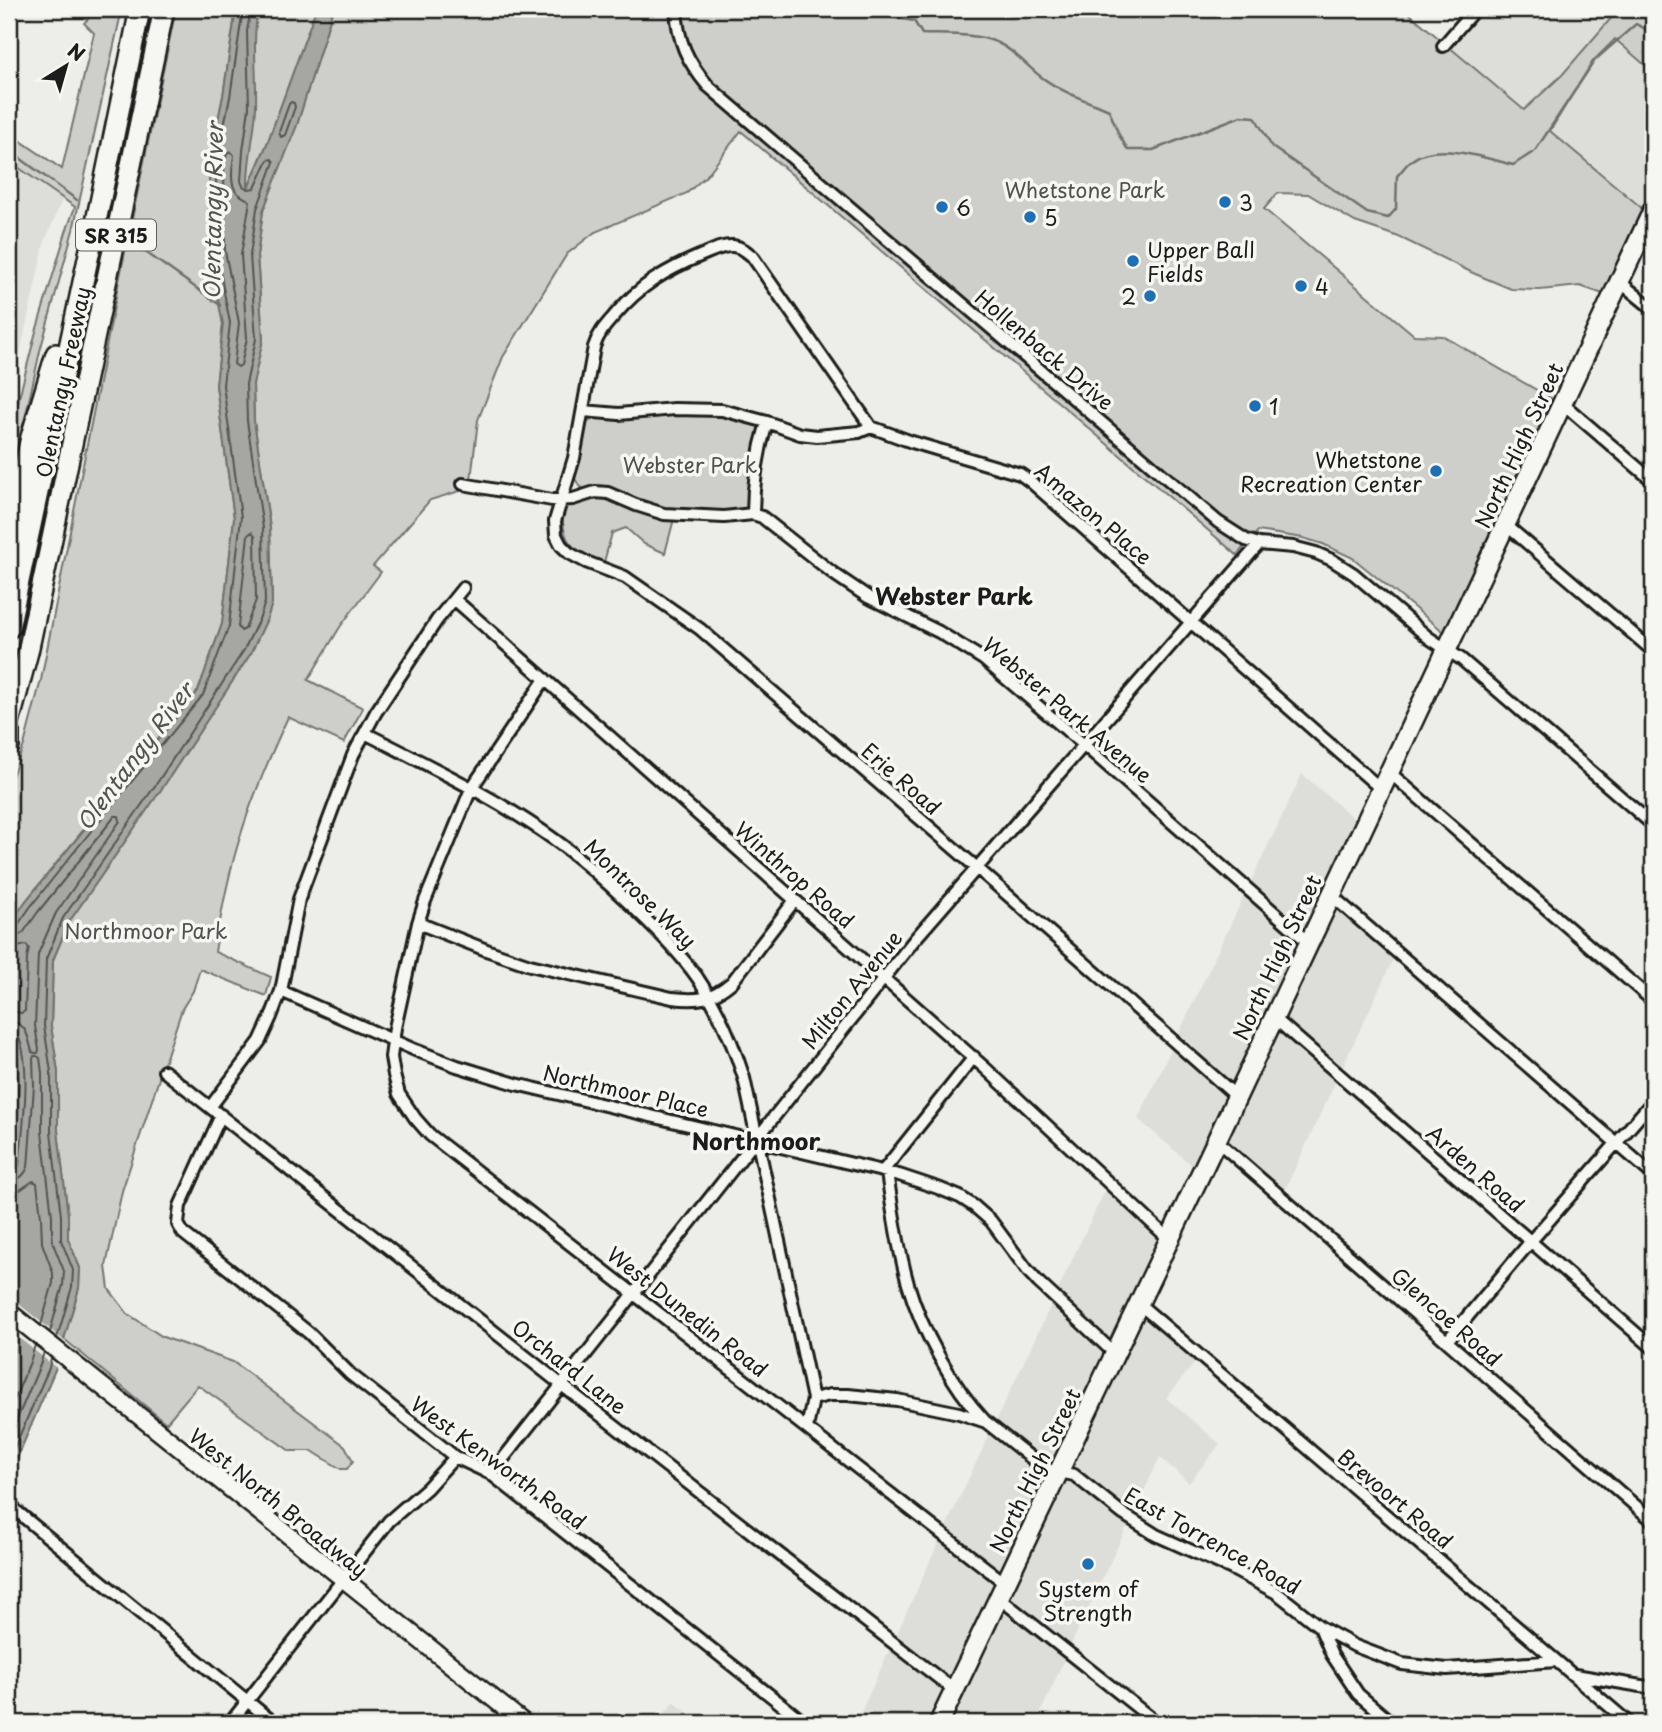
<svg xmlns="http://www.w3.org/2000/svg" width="1662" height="1732" viewBox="0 0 1662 1732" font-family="'Playpen Sans',sans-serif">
	<rect width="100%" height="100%" fill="#edede9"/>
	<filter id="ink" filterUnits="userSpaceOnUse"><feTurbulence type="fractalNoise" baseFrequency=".0143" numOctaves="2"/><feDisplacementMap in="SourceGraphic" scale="14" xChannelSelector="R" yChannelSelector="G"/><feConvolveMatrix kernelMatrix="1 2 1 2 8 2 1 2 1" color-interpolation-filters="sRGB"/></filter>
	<g filter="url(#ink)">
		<path fill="#ddddda" d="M1477 9H1619L1562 75 1524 110 1446 44Z
			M1615 39 1653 72V212L1643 209 1550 131 1593 61Z
			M9 161 63 198 45 241 9 402Z
			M1302 774 1364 827 1333 895 1397 951 1282 1196 1217 1141 1202 1174 1138 1119Z
			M1109 1182 1170 1237 1140 1303 1202 1354 1166 1398 1220 1444 1189 1483 1160 1457 1068 1651 1036 1723H856L941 1537Z
			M674 1702 701 1723H657Z"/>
		<path fill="#cececb" stroke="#757574" stroke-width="2" d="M98 9H122L73 230 40 351 9 491V437L35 335 66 232 75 207 9 161V133L62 169 94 33 84 23Z
			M176 9H236L223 96 209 164V252L223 324 216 385 234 518 222 624 198 691 73 843 25 902 9 926V784L24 745 41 680 119 281Z
			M258 9H316L267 144 247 190 254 31Z
			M333 9H1404L1524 110 1562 75 1619 9H1653V44L1652 48 1653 49V72L1615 39 1593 61 1550 131 1643 209 1603 294 1580 286 1540 290 1511 289 1473 273 1399 237 1355 222 1308 194 1278 193 1264 209 1414 335 1443 336 1552 399 1444 632 1353 558 1323 544 1303 538 1258 531 1237 555 741 131 707 175 687 193 595 232 567 254 503 357 478 420 470 488 430 500 373 566 381 572 340 627 308 680 363 708 344 743 288 717C271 754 254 792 242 831 229 871 221 912 215 952L271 977 266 996 200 969 193 991 182 1009 122 1191 106 1266 109 1289 128 1314 163 1337 233 1362 345 1446 353 1461 347 1469H341L312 1451H290L198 1385 166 1423 64 1339 79 1288 80 1268 68 1239V1216L58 1131V1072L51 1026 53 960 69 922 165 784 251 653 267 619 272 603 270 528 254 421 253 384 263 339 257 256 263 211 297 125Z
			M674 415H729L761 425 749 510 734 513 672 511 586 491 580 486 575 479 587 423 593 419H628Z
			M606 497 674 519 665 553 644 544 626 528 612 533 604 562C572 551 560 542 563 506L594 498Z
			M9 1025 17 1057 19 1085 9 1199Z"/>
		<path fill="#a6a6a3" stroke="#6f6f6d" stroke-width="2" d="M236 9H258C252 43 257 73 256 107 255 134 247 161 248 188L267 144 316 9H333L297 125 263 211 257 256 263 339 253 384 254 421 270 528 272 603 267 619 251 653 165 784 69 922 53 960 51 1026 58 1072V1131L68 1216V1239L80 1268 79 1288 55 1370 9 1477V1199L19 1084 17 1057 9 1025V926L25 902 73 843 198 691 222 624 234 518 216 385 223 324 209 252V164L223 96Z"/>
		<path fill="#edede9" d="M9 1296 67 1343 59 1370 9 1330Z"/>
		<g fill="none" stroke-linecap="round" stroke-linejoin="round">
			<path stroke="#535352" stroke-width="2" d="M291 102 294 103 295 107 285 135 281 137 279 132 289 104Z
				M230 151 234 155C233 165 229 182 236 191 239 196 246 198 250 201L241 255 247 338 241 365 238 367 234 364 239 323 225 251 224 165 227 154Z
				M252 532 255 536 256 600 245 629 241 631 238 627 248 535Z
				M9 929H13L17 926 31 906 78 847 203 695 229 626 241 517 223 385 230 323 216 251V165L230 97 243 9
				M9 938 16 937 23 933 38 912 115 816H119L120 821 56 913 38 954 35 1026 39 1050 38 1053H35L32 1052C28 1037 27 1023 9 1021
				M9 949 26 945 29 948 27 958 25 1011 22 1013 9 1011
				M9 1030 15 1031C34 1055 22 1135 19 1165L15 1171 9 1172
				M9 1181C18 1181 24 1176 28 1167L34 1086 33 1059 34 1056H37L40 1058 42 1073V1132L52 1216V1241L64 1271 63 1285 50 1332
				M9 1191 20 1190 33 1181 37 1183 41 1217 42 1243 53 1273V1283L41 1325
				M57 1338 72 1287 73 1270 61 1240V1216L51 1132V1072L44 1026 46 959 63 918 159 780 244 650 260 617 265 602 263 528 247 421 246 384 256 339 250 255 257 209 274 162 272 159 268 160 255 188 248 189 243 186 241 181 243 151 249 108 247 31 251 9
				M9 1412 30 1362 35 1345
				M9 1438 40 1365 44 1352
				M9 1460 49 1368 51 1358"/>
			<path stroke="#6f6f6d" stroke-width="2.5" d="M873 9 878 15 914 21 922 34C944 35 978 33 998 43 1015 51 1026 65 1040 76 1061 92 1085 100 1109 110L1119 135 1128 150H1153L1241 116 1255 117 1272 147 1367 213 1388 218 1396 209 1397 176C1402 171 1406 164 1412 160 1436 141 1486 158 1513 165L1535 151 1595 60 1636 24 1653 33
				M9 150 77 200
				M137 246 220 305"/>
			<defs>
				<path id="street" d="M676 9C678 42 687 61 708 86L1218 522 1246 540 1259 544 1293 547 1316 553 1332 560 1354 574 1429 638 1461 659 1653 825
					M1443 46 1475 9
					M1620 282 1653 309
					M1562 403 1653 481
					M583 411 619 414 674 409 722 410 767 422 800 434 817 436 859 432 871 427
					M463 484 552 500 573 499 595 492 608 493 636 505 664 514 724 517 753 514 762 517 834 574 868 597 939 632 983 659 1084 745 1309 943
					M753 514C753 482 758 452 767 422
					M1506 525 1653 651
					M454 599 985 1068 1169 1239
					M545 679 471 789 425 901 418 923 395 1028 391 1057 394 1075 399 1094 415 1118 430 1135 1005 1583
					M365 733C429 766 497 798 555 840 584 861 610 885 636 910 658 931 679 952 697 977 718 1008 733 1043 744 1078L813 1399 807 1428
					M1389 772 1653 1001
					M1331 895 1653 1175
					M418 923 489 951 530 965 672 998C698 1001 711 1000 732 982L795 900
					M281 991 415 1050 457 1066 516 1084 899 1175 938 1188 960 1197 974 1206 991 1221 1028 1271 1038 1282 1114 1353
					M1273 1017 1653 1348
					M164 1071 572 1393 954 1690
					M1236 1096 977 868 700 629 625 577 586 562 569 553 561 545 556 535 555 521 574 458 594 347C598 334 605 326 614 316 640 285 666 270 702 255 712 251 723 245 733 246 741 247 746 251 752 256L871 427 912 442 1020 474 1031 482 1381 789
					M211 1106 260 1041 271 1017 281 991 299 899 353 755 376 712 437 620 463 588
					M221 1115 180 1206 178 1224 183 1233 288 1316 309 1333 350 1374 440 1445 455 1457 491 1474 805 1723
					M1216 1140 1653 1521
					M883 1171 974 1057
					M887 1172C892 1209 898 1248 908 1284 921 1329 952 1386 984 1420
					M1138 1303 1629 1723
					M1447 1341 1531 1241 1653 1101
					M813 1399 830 1395H848L897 1400 959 1413 986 1422 1045 1469 1074 1475 1123 1514 1156 1535 1232 1569 1277 1593 1320 1627 1355 1646 1402 1664 1447 1669 1556 1661
					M491 1474 915 939 1259 544
					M9 1505 274 1723
					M998 1597 1157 1723
					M1320 1627 1332 1655 1358 1694 1392 1723
					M1575 1675 1653 1688
					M230 1723 389 1521 427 1488 455 1457"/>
				<path id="secondary" d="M9 1312 524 1723"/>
				<path id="primary" d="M939 1723 1211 1152 1653 210"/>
				<path id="highway" d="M9 537 31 437 56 354
					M9 628 101 198 140 9
					M9 723 28 652 164 9
					M9 746V722"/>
			</defs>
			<use href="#street" stroke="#1c1c1c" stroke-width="16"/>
			<use href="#secondary" stroke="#1c1c1c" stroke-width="21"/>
			<use href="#primary" stroke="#1c1c1c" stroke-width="23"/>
			<use href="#highway" stroke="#1c1c1c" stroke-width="24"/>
			<use href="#street" stroke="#f6f6f2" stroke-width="10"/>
			<use href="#secondary" stroke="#f6f6f2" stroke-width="16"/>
			<use href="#primary" stroke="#f6f6f2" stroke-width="18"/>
			<use href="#highway" stroke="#f6f6f2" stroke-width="19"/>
		</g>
	</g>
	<g fill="#1f6fb2" stroke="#f6f6f2" stroke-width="2.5">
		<circle cx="1225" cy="202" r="7"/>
		<circle cx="942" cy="207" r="7"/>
		<circle cx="1030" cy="217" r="7"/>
		<circle cx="1133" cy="261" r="7"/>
		<circle cx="1301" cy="286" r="7"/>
		<circle cx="1150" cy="296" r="7"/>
		<circle cx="1255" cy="406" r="7"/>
		<circle cx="1436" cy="471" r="7"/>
		<circle cx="1088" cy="1564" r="7"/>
	</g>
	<g text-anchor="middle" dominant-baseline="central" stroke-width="7" stroke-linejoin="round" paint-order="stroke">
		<rect fill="#f6f6f2" stroke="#5d5d5c" stroke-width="2" x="76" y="219.5" width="80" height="31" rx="5"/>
		<g font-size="19" font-weight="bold" fill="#1c1c1c">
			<text x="116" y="235">SR 315</text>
		</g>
		<g font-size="21" fill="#515151" stroke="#f6f6f2">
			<text x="1085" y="189">Whetstone Park</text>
			<text x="690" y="464">Webster Park</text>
			<text x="146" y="930">Northmoor Park</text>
		</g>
		<g font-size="21" fill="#1c1c1c" stroke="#f6f6f2" text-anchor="start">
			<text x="1239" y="202">3</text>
			<text x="956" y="207">6</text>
			<text x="1044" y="217">5</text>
			<text x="1147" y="249">Upper Ball<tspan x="1147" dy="24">Fields</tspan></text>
			<text x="1315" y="286">4</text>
			<text x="1136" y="296" text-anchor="end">2</text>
			<text x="1269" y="406">1</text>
			<text x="1422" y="459" text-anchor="end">Whetstone<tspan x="1422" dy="24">Recreation Center</tspan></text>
			<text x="1088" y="1588" text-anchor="middle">System of<tspan x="1088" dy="24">Strength</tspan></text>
		</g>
		<g font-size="21" fill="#1c1c1c" stroke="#f6f6f2">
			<text transform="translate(1045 349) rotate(40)">Hollenback Drive</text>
			<text transform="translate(62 382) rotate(-78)">Olentangy Freeway</text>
			<text transform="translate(1518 445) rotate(-65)">North High Street</text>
			<text transform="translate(1094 513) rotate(40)">Amazon Place</text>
			<text transform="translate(1068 709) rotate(40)">Webster Park Avenue</text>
			<text transform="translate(902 778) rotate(41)">Erie Road</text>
			<text transform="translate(795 874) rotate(41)">Winthrop Road</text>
			<text transform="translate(641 893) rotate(44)">Montrose Way</text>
			<text transform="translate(1276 957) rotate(-65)">North High Street</text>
			<text transform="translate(851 989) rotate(-51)">Milton Avenue</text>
			<text transform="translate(626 1090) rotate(13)">Northmoor Place</text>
			<text transform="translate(1476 1168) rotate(41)">Arden Road</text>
			<text transform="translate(688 1311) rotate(38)">West Dunedin Road</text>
			<text transform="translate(1447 1316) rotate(41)">Glencoe Road</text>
			<text transform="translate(570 1366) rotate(38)">Orchard Lane</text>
			<text transform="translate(499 1462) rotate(36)">West Kenworth Road</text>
			<text transform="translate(1034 1470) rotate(-64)">North High Street</text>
			<text transform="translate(1396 1498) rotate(40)">Brevoort Road</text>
			<text transform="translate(279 1502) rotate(39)">West North Broadway</text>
			<text transform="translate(1213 1540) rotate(29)">East Torrence Road</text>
		</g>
		<g font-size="23" font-style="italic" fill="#535352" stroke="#f6f6f2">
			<text transform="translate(212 211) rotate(-89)">Olentangy River</text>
			<text transform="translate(134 756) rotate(-53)">Olentangy River</text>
		</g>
		<g font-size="23" font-weight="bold" fill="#1c1c1c" stroke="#f6f6f2">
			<text x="954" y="595">Webster Park</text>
			<text x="756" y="1140">Northmoor</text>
		</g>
	</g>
	<rect width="1662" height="1732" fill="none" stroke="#f6f6f2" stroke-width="35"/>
	<rect x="18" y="18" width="1627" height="1697" fill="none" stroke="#1c1c1c" stroke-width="2.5" filter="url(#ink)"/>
	<g transform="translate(66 66) rotate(37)" stroke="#f6f6f2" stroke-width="5" paint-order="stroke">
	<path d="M0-5L12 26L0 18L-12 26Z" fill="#1c1c1c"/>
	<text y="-10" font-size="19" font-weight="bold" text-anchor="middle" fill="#1c1c1c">N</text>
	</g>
</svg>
